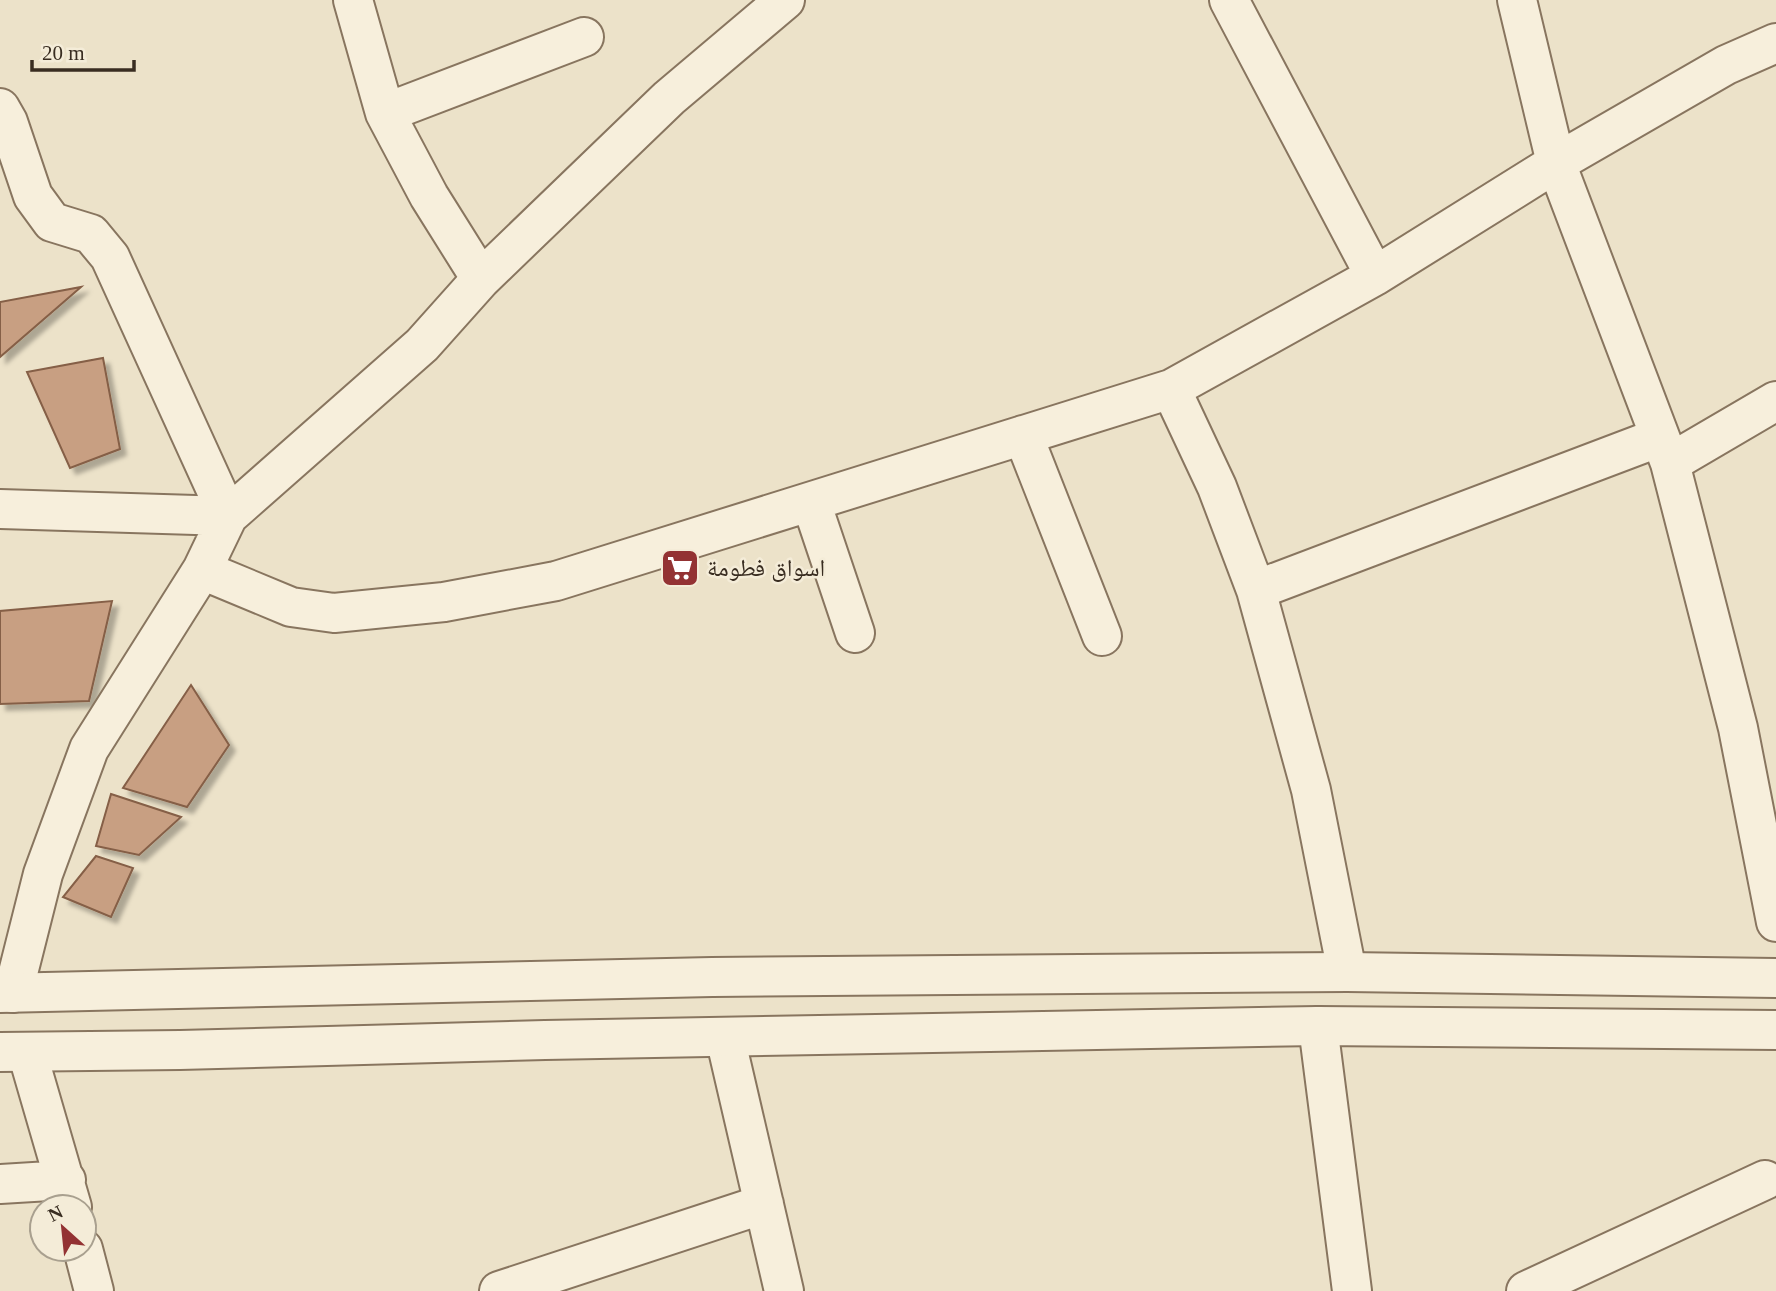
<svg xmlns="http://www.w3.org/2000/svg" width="1776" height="1291" viewBox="0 0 1776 1291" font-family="'Times New Roman','Noto Naskh Arabic',serif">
	<defs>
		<filter id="shadow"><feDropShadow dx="6" dy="6" stdDeviation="2" flood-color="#0004"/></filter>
	</defs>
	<rect width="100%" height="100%" fill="#ece2c9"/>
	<path fill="#c89f82" stroke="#855f46" stroke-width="2" filter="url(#shadow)" d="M81 287 0 357V302Z
		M103 358 120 449 70 468 27 372Z
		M112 601 89 701 0 704V611Z
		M191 685 229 745 187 807 123 788Z
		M111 794 181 817 139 855 96 846Z
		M96 856 133 868 111 917 63 897Z"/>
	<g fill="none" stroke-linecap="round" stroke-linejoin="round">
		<defs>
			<path id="minor" d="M353 0 385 113 429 196 481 279
				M1229 0 1375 276
				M1517 0 1556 163 1670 463 1738 728 1776 922
				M0 108 8 122 33 196 52 222 91 234 110 257 228 516 0 509
				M385 113 584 37
				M1171 389 1217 487 1256 590 1311 790 1347 972
				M1023 435 1102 636
				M1670 463 1776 401
				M811 502 855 633
				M202 570 291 607 334 613 444 602 556 581 1171 389 1375 276 1556 163 1726 65 1776 43
				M1256 590 1660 437
				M13 993 43 874 89 749 202 570 228 516 422 345 481 279 669 98 785 0
				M1318 1026 1352 1291
				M725 1037 784 1291
				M27 1052 72 1207
				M0 1184 66 1180
				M83 1249 94 1291
				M499 1291 764 1204
				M1526 1291 1765 1180"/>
			<path id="tertiary" d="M0 993 712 977 1347 972 1776 978
				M0 1052 180 1050 545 1040 1318 1026 1776 1030"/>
		</defs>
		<use href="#minor" stroke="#88755f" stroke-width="42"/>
		<use href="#tertiary" stroke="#88755f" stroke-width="42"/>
		<use href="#minor" stroke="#f7efdc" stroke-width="38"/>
		<use href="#tertiary" stroke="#f7efdc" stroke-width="38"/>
	</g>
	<defs>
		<symbol id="supermarket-square" viewBox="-11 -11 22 22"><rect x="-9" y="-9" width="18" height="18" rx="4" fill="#933233" stroke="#f4ecd8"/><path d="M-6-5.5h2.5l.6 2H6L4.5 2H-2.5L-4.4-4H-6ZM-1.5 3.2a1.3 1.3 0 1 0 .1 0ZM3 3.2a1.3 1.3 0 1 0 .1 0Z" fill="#fff"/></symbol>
	</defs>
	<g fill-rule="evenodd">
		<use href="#supermarket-square" x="658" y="546" width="44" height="44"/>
	</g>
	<g text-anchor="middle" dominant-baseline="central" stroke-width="5" stroke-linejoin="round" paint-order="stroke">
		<g font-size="24" fill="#392d21" stroke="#f4ecd8" text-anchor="start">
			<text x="707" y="568">اسواق فطومة</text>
		</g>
	</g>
	<g transform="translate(63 1228) rotate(333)"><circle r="33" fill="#f4ecd8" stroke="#a9a08f" stroke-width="2"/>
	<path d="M0-5L12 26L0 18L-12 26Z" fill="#933233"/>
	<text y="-10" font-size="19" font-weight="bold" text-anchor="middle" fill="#392d21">N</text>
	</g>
	<path d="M32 60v10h102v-10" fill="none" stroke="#392d21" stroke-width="3.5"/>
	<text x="42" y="60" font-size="21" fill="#392d21" stroke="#f4ecd8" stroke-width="5" paint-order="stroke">20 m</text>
</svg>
